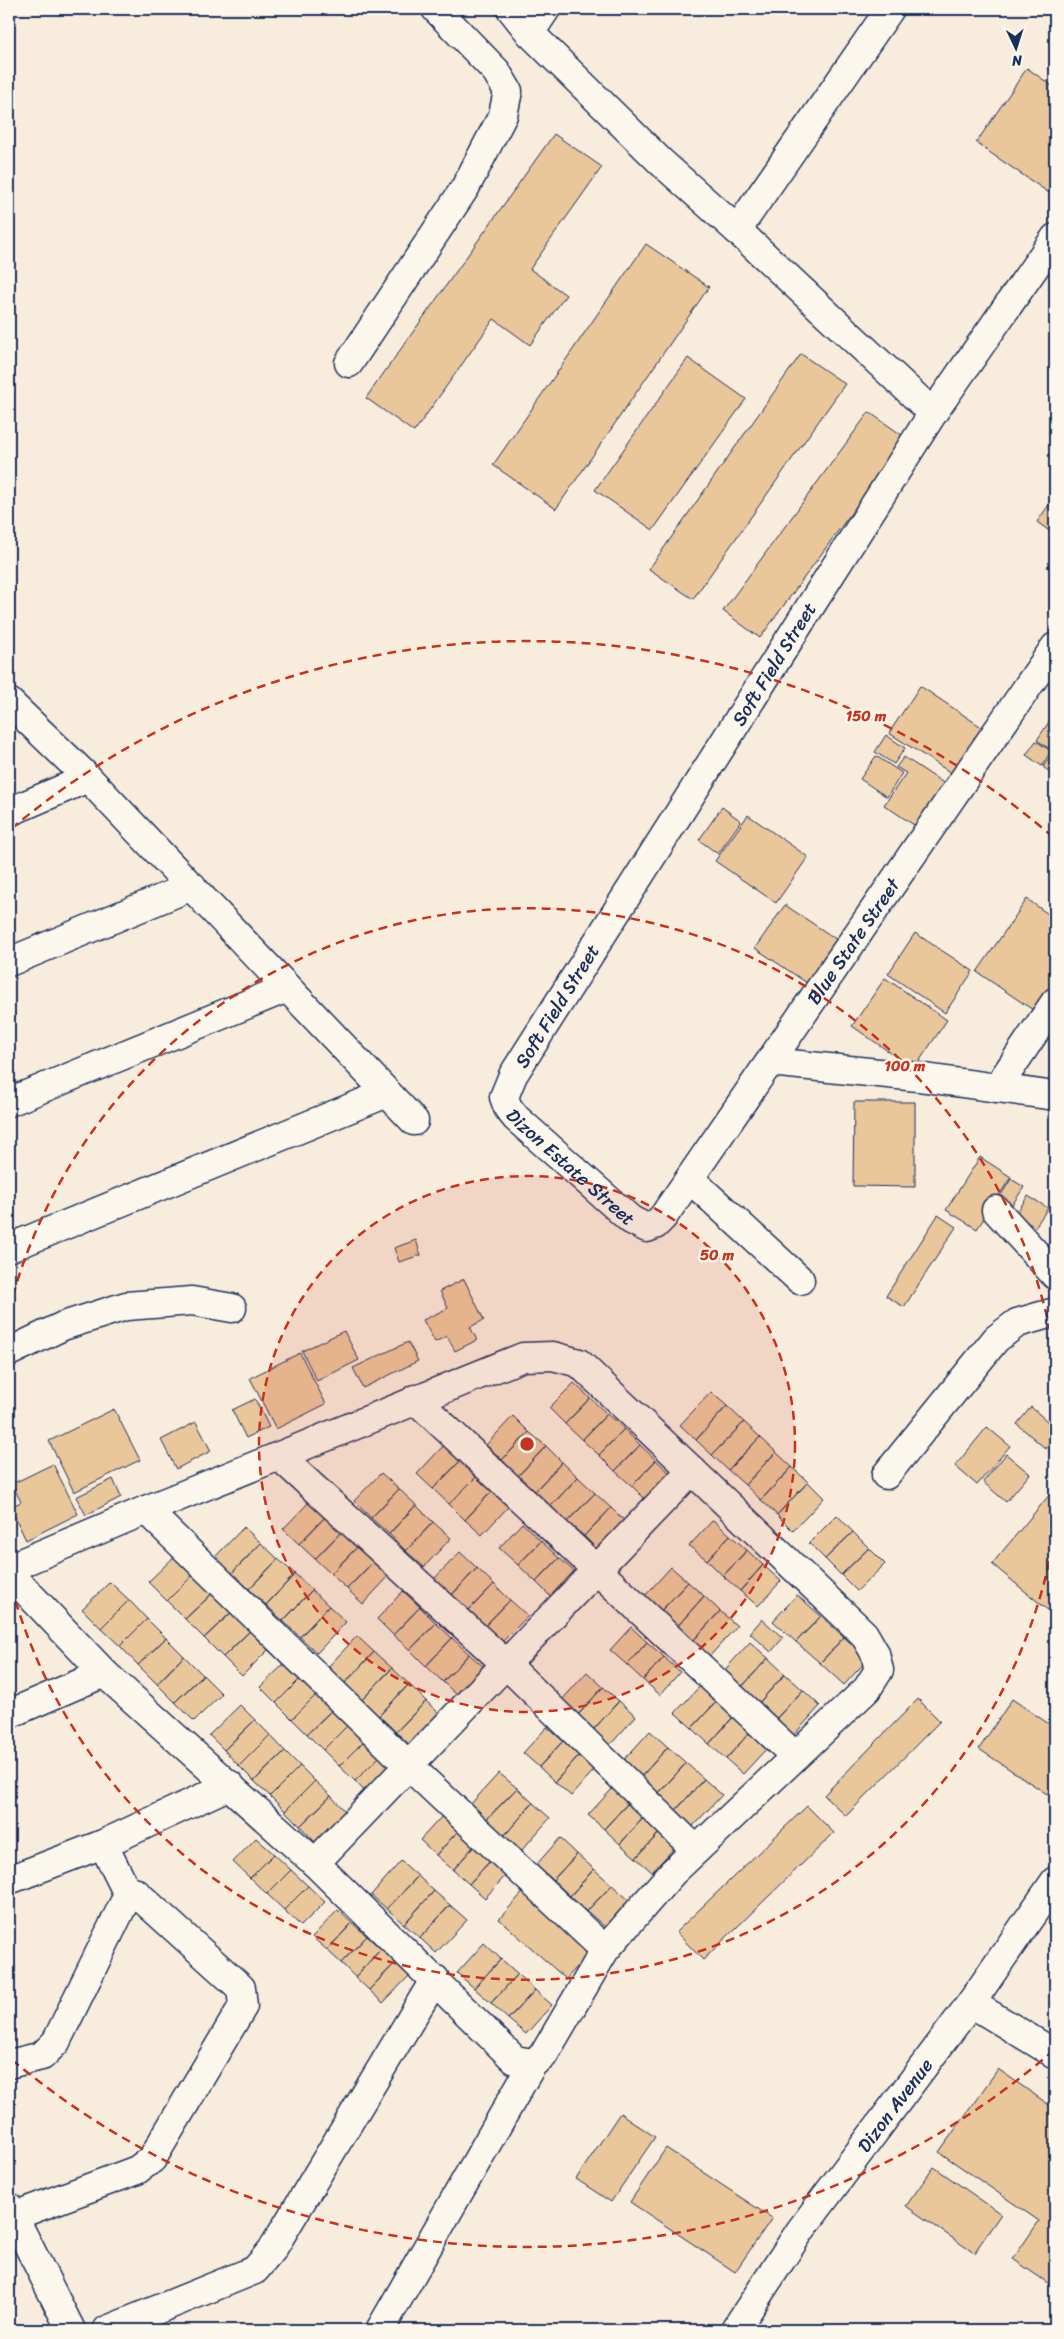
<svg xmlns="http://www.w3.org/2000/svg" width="1064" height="2339" viewBox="0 0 1064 2339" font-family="Sriracha,sans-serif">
	<rect width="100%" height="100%" fill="#f8eddc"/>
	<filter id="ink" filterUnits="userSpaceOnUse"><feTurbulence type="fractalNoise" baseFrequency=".02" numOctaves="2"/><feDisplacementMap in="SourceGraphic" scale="10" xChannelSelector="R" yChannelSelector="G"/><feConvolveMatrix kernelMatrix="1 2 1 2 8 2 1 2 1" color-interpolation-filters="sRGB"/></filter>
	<g filter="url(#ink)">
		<path fill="#eac69b" stroke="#1b2f5e" d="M1027 68 1055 88V197L976 143Z
			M554 134 602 167 530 269 566 295 530 345 494 319 414 432 366 398Z
			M646 244 709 287 556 509 493 465Z
			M801 354 845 384 693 599 649 569Z
			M688 358 746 399 653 530 595 490Z
			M869 412 906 438 760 638 723 611Z
			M1055 496V535L1037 522Z
			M1055 556V573L1047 567Z
			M920 686 989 732 959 778 889 733Z
			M1055 713V753L1037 740Z
			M886 735 905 748 894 764 875 752Z
			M1036 741 1051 751 1042 766 1026 755Z
			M1053 752 1055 754V776L1043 767Z
			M876 756 902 773 887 797 860 779Z
			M904 757 948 786 920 829 884 805 906 773 896 767Z
			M722 807 741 821 718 854 699 840Z
			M748 815 808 857 776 903 715 861Z
			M1027 899 1055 919V997L1042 1016 977 972Z
			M785 905 842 943 813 987 755 948Z
			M915 933 973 971 945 1013 888 974Z
			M885 978 947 1020 914 1069 852 1026Z
			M854 1102H915V1187L853 1186Z
			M980 1157 1011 1177 977 1229 946 1210Z
			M1011 1179 1024 1187 1006 1214 994 1206Z
			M1028 1196 1048 1208 1035 1227 1015 1215Z
			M938 1215 956 1227 904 1307 886 1296Z
			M416 1240 421 1255 399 1262 394 1248Z
			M464 1279 484 1320 470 1327 477 1340 455 1351 447 1336 435 1342 423 1320 448 1308 440 1291Z
			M344 1331 359 1360 317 1381 302 1351Z
			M408 1342 418 1361 363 1388 353 1368Z
			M300 1353 326 1404 276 1429 250 1378Z
			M574 1383 590 1398 565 1424 549 1408Z
			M711 1392 727 1406 696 1440 680 1425Z
			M590 1398 607 1414 582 1440 565 1424Z
			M255 1399 269 1427 246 1438 232 1410Z
			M727 1406 744 1422 712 1455 696 1440Z
			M1031 1407 1055 1428V1438L1046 1449 1017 1424Z
			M114 1409 140 1460 74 1492 49 1441Z
			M607 1414 624 1429 599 1455 582 1440Z
			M513 1416 529 1432 502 1460 486 1445Z
			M196 1422 211 1451 176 1469 161 1440Z
			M744 1422 760 1437 728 1470 712 1455Z
			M987 1427 1010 1446 977 1485 955 1466Z
			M624 1429 640 1445 615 1471 599 1455Z
			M529 1432 546 1446 518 1476 502 1460Z
			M760 1437 776 1452 745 1485 728 1470Z
			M444 1445 461 1460 433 1489 417 1474Z
			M640 1445 656 1460 632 1486 615 1471Z
			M546 1446 562 1462 535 1491 518 1476Z
			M776 1452 792 1467 761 1500 745 1485Z
			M1006 1454 1030 1474 1006 1502 983 1482Z
			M461 1460 477 1476 449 1504 433 1489Z
			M656 1460 673 1476 648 1502 632 1486Z
			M562 1462 578 1477 551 1506 535 1491Z
			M53 1464 78 1514 26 1540 10 1507 21 1502 12 1484Z
			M792 1467 808 1482 777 1515 761 1500Z
			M381 1473 399 1489 371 1518 354 1501Z
			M477 1476 493 1490 465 1520 449 1504Z
			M578 1477 595 1493 567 1522 551 1506Z
			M113 1479 121 1497 86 1515 76 1497Z
			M808 1482 824 1498 793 1531 777 1515Z
			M1055 1488V1616L992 1564Z
			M399 1489 416 1505 389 1534 371 1518Z
			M493 1490 509 1506 482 1535 465 1520Z
			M595 1493 611 1508 584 1536 567 1522Z
			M310 1501 326 1516 299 1544 283 1529Z
			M416 1505 433 1522 406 1551 389 1534Z
			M611 1508 627 1523 600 1552 584 1536Z
			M837 1515 853 1532 825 1559 809 1543Z
			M326 1516 342 1531 315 1559 299 1544Z
			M713 1520 730 1535 707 1560 689 1546Z
			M433 1522 451 1538 424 1567 406 1551Z
			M522 1523 541 1541 518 1565 499 1548Z
			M244 1527 261 1543 232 1573 215 1557Z
			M342 1531 358 1546 331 1574 315 1559Z
			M853 1532 869 1548 841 1575 825 1559Z
			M730 1535 747 1550 723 1576 707 1560Z
			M541 1541 559 1558 536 1582 518 1565Z
			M261 1543 278 1559 249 1589 232 1573Z
			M358 1546 374 1561 347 1589 331 1574Z
			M869 1548 885 1564 857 1591 841 1575Z
			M747 1550 763 1565 740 1591 723 1576Z
			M460 1552 477 1568 450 1597 432 1581Z
			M178 1553 196 1572 167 1601 148 1582Z
			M559 1558 577 1574 553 1599 536 1582Z
			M278 1559 295 1574 266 1605 249 1589Z
			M374 1561 390 1575 363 1604 347 1589Z
			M763 1565 781 1581 758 1606 740 1591Z
			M671 1567 688 1582 659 1613 643 1598Z
			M477 1568 494 1584 466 1613 450 1597Z
			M196 1572 215 1591 185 1619 167 1601Z
			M295 1574 312 1590 283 1621 266 1605Z
			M110 1582 129 1600 101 1628 82 1609Z
			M688 1582 704 1596 676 1628 659 1613Z
			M494 1584 510 1600 483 1628 466 1613Z
			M312 1590 329 1606 300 1637 283 1621Z
			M215 1591 234 1610 204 1638 185 1619Z
			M403 1591 420 1607 393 1635 377 1619Z
			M797 1595 821 1616 796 1642 773 1621Z
			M704 1596 720 1611 692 1642 676 1628Z
			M129 1600 147 1619 120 1646 101 1628Z
			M510 1600 528 1616 500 1644 483 1628Z
			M329 1606 346 1622 317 1653 300 1637Z
			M420 1607 436 1623 410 1650 393 1635Z
			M234 1610 253 1628 223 1657 204 1638Z
			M720 1611 737 1626 709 1657 692 1642Z
			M821 1616 844 1637 820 1663 796 1642Z
			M147 1619 166 1638 138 1665 120 1646Z
			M762 1619 783 1638 771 1652 750 1633Z
			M436 1623 452 1638 426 1666 410 1650Z
			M631 1627 647 1642 627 1665 610 1650Z
			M253 1628 271 1647 242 1676 223 1657Z
			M357 1636 374 1652 344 1684 327 1668Z
			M844 1637 868 1659 844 1685 820 1663Z
			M166 1638 184 1656 157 1684 138 1665Z
			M452 1638 469 1654 443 1682 426 1666Z
			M647 1642 664 1657 643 1680 627 1665Z
			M750 1642 768 1658 739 1690 721 1674Z
			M374 1652 392 1668 362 1700 344 1684Z
			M469 1654 486 1669 459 1697 443 1682Z
			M184 1656 203 1675 175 1702 157 1684Z
			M664 1657 680 1672 660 1695 643 1680Z
			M768 1658 785 1674 756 1706 739 1690Z
			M286 1662 301 1678 276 1703 260 1687Z
			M392 1668 409 1684 379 1716 362 1700Z
			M587 1672 603 1687 577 1716 561 1701Z
			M785 1674 803 1690 774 1721 756 1706Z
			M203 1675 222 1694 194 1721 175 1702Z
			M301 1678 317 1694 292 1719 276 1703Z
			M409 1684 426 1701 396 1732 379 1716Z
			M700 1686 717 1701 692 1728 675 1713Z
			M603 1687 619 1701 593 1730 577 1716Z
			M803 1690 820 1706 792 1737 774 1721Z
			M317 1694 333 1709 307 1734 292 1719Z
			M918 1699 940 1721 846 1816 824 1795Z
			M1012 1699 1055 1728V1782L1047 1794 979 1749Z
			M426 1701 443 1717 413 1748 396 1732Z
			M619 1701 636 1716 610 1745 593 1730Z
			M717 1701 734 1716 709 1744 692 1728Z
			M240 1705 255 1720 224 1750 209 1735Z
			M333 1709 348 1725 323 1750 307 1734Z
			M734 1716 751 1731 726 1759 709 1744Z
			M255 1720 270 1735 239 1766 224 1750Z
			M348 1725 364 1741 339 1766 323 1750Z
			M547 1727 563 1741 539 1767 523 1753Z
			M650 1731 668 1747 640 1778 622 1762Z
			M751 1731 768 1747 743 1774 726 1759Z
			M270 1735 285 1751 254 1781 239 1766Z
			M364 1741 379 1757 355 1781 339 1766Z
			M563 1741 579 1755 555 1782 539 1767Z
			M668 1747 686 1763 658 1794 640 1778Z
			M285 1751 300 1766 270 1796 254 1781Z
			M579 1755 595 1769 571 1796 555 1782Z
			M379 1757 395 1772 370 1797 355 1781Z
			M686 1763 704 1779 676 1810 658 1794Z
			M300 1766 315 1781 285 1811 270 1796Z
			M499 1773 517 1788 486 1820 469 1806Z
			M704 1779 722 1795 693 1826 676 1810Z
			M315 1781 331 1796 300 1826 285 1811Z
			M517 1788 533 1803 504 1836 486 1820Z
			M613 1788 629 1802 604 1829 588 1815Z
			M331 1796 346 1812 315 1842 300 1826Z
			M629 1802 645 1816 620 1844 604 1829Z
			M533 1803 550 1818 521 1851 504 1836Z
			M807 1806 834 1833 703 1960 676 1932Z
			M443 1815 460 1829 436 1855 420 1840Z
			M645 1816 661 1831 636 1858 620 1844Z
			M460 1829 476 1844 453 1870 436 1855Z
			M661 1831 677 1845 652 1872 636 1858Z
			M256 1838 274 1854 250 1878 233 1862Z
			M560 1838 577 1854 553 1880 536 1865Z
			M476 1844 492 1859 469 1884 453 1870Z
			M274 1854 291 1870 267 1894 250 1878Z
			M577 1854 594 1869 570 1896 553 1880Z
			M492 1859 508 1873 485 1898 469 1884Z
			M401 1861 418 1876 387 1909 371 1895Z
			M594 1869 612 1885 587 1911 570 1896Z
			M291 1870 308 1886 284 1910 267 1894Z
			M418 1876 434 1891 404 1924 387 1909Z
			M612 1885 629 1900 605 1927 587 1911Z
			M308 1886 325 1902 301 1926 284 1910Z
			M525 1890 592 1950 566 1979 499 1919Z
			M434 1891 450 1905 420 1938 404 1924Z
			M450 1905 467 1920 436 1953 420 1938Z
			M338 1910 352 1923 327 1950 312 1937Z
			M352 1923 367 1936 341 1963 327 1950Z
			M367 1936 381 1949 355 1977 341 1963Z
			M484 1943 501 1959 474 1988 457 1973Z
			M381 1949 395 1963 369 1990 355 1977Z
			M501 1959 518 1974 491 2003 474 1988Z
			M395 1963 409 1976 383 2003 369 1990Z
			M518 1974 535 1990 508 2019 491 2003Z
			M535 1990 552 2005 526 2034 508 2019Z
			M998 2069 1055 2109V2288L1013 2259 1039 2221 939 2152Z
			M620 2113 655 2137 611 2202 576 2179Z
			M666 2148 772 2218 735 2272 630 2202Z
			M934 2167 1001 2214 974 2253 906 2206Z"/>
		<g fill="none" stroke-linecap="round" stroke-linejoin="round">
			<defs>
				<g id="street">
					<path d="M511 9 530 33 661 162 737 230 933 413"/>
					<path d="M530 33 546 9"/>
					<path d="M737 230 890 9"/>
					<path id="s1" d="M1055 238 933 413 513 1075 504 1097 508 1108 516 1118 631 1220 647 1228 655 1225 663 1217 1055 647"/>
					<path d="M349 363 465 188 503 115 508 91 496 71 436 9"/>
					<path d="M9 702 88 778 414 1121"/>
					<path d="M9 812 88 778"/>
					<path d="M9 962 192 886"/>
					<path d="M770 1062 918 1077 1055 1096"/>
					<path d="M997 1088 1055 1002"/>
					<path d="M9 1102 287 988"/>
					<path d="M690 1179 800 1280"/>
					<path d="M996 1210 1055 1275"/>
					<path d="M9 1248 387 1093"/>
					<path d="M9 1352 63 1326 126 1306 192 1301 232 1308"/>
					<path d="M415 1399 795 1756"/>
					<path d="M279 1456 506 1664 696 1850"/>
					<path d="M886 1475 996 1339 1017 1323 1055 1312"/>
					<path d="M146 1510 408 1765 605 1950"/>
					<path d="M9 1568 146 1510 523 1357 553 1356 579 1363 864 1634 875 1653 879 1670 867 1689 672 1873 605 1950 543 2056 533 2063 380 2330"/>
					<path d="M9 1573 104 1673 315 1863 515 2060 533 2063"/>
					<path d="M9 1714 104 1673"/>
					<path d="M103 1844 129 1896"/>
					<path d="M315 1863 692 1470"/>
					<path d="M9 1880 103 1844 230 1785"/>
					<path d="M971 2003 1055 2054"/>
					<path d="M9 2064 42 2056 56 2042 124 1903 129 1896 136 1893 241 1988 243 2006 152 2159 137 2170 14 2216"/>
					<path d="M9 2207 71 2330"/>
					<path d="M107 2330 255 2270 272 2250 435 1979"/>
				</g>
				<g id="secondary">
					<path id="s2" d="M735 2330 800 2231 971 2003 1055 1881"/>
				</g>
			</defs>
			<use href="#street" stroke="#1b2f5e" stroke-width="31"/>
			<use href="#secondary" stroke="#1b2f5e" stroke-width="31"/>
			<use href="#street" stroke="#fbf7ec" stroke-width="28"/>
			<use href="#secondary" stroke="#fbf7ec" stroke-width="28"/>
		</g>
	</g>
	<circle cx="527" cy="1444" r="268" fill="#c8321e" fill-opacity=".12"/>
	<g fill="none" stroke="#c8321e" stroke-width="2.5" stroke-dasharray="9 6">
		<circle cx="527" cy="1444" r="268"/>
		<path d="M1055 1532A535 535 0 0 1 9 1578M9 1310A535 535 0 0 1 1055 1356"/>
		<path d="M1054 2050A803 803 0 0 1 11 2059M11 829A803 803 0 0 1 1054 838"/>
	</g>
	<g text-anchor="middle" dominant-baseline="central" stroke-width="5" stroke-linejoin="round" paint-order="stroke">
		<g font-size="19" fill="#1b2f5e" stroke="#fbf7ec">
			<text transform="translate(774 664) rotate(-58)">Soft Field Street</text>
			<text stroke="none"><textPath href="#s1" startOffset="1572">Blue State Street</textPath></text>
			<text transform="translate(557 1006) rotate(-58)">Soft Field Street</text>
			<text stroke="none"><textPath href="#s1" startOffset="1119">Dizon Estate Street</textPath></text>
			<text stroke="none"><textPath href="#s2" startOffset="276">Dizon Avenue</textPath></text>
		</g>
	</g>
	<circle cx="527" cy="1444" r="8" fill="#c8321e" stroke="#fbf7ec" stroke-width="2.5"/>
	<g font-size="15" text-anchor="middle" font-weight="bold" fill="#c8321e" stroke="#fbf7ec" stroke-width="5" stroke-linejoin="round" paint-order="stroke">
		<text x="866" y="721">150 m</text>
		<text x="905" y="1071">100 m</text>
		<text x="717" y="1260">50 m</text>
	</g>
	<rect width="1064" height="2339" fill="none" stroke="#fbf7ec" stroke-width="30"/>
	<rect x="15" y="15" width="1034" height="2309" fill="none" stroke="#1b2f5e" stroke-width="2" filter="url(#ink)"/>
	<g transform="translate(1016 48) rotate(176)" stroke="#fbf7ec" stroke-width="4" paint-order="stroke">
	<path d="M0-4L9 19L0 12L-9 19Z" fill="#1b2f5e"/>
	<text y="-8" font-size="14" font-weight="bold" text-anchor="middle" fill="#1b2f5e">N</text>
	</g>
</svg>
